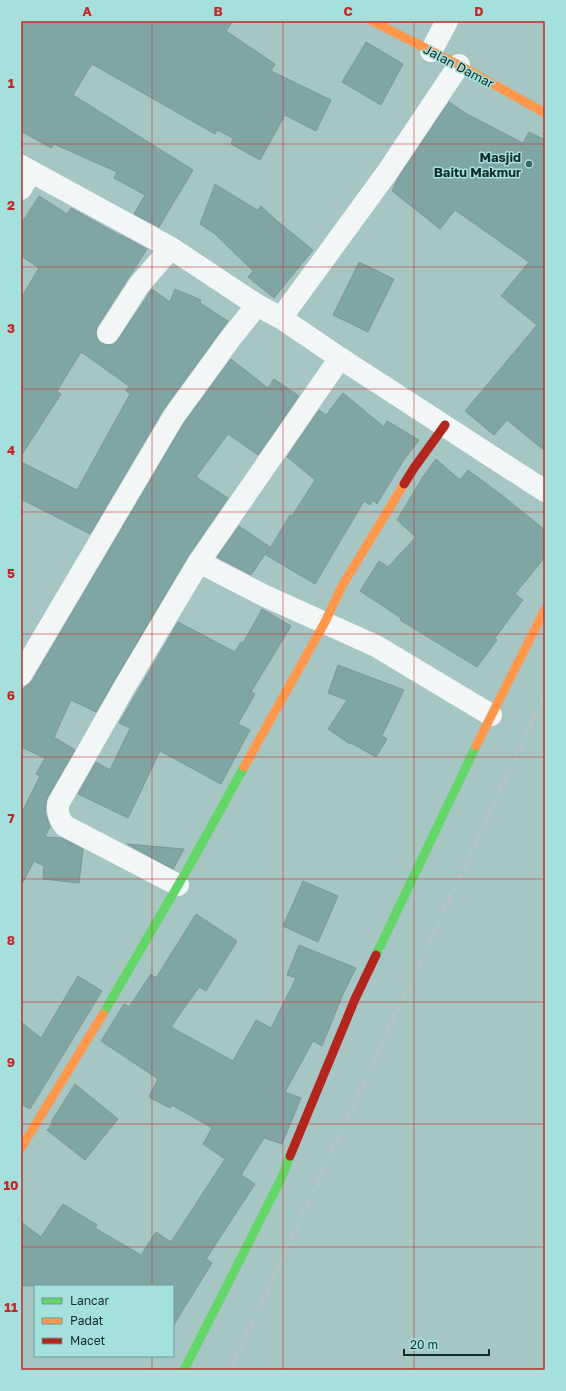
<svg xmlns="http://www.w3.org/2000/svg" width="566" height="1391" viewBox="0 0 566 1391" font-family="'Golos Text',sans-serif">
	<rect width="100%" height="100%" fill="#a6c6c4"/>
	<path fill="#80a6a4" stroke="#7e9796" d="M21 21H233L226 31 275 64 271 71 331 100 316 131 285 115 260 160 231 144 233 138 217 130 215 134 92 64 73 95 193 170 159 227 134 214 145 195 114 178 117 172 54 144 51 148 21 131Z
		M366 42 403 64 381 105 342 82Z
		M449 102 467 114 523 143 529 132 545 140V451L507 420 494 435 465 411 537 325 501 296 529 262 455 210 440 229 392 191 398 178Z
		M215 184 257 210 261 206 276 220 313 250 274 298 248 277 253 271 215 234 200 224Z
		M39 196 67 214 71 208 121 236V235L147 249 97 327 96 333 97 339 101 343 108 345 114 344 118 340 152 289 170 302 175 289 201 300 200 303 228 321 163 410 90 534 21 499V462L77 490 130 394 126 391 129 386 81 352 57 391 61 394 21 456V298L39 268 21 256V224Z
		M359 262 394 279 368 332 333 315Z
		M231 359 268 388 274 379 299 396 258 455 228 434 196 477 228 498 188 556 96 712 71 700 54 737 75 750 47 798 45 812 50 827 45 837 62 838 83 849 79 883 43 879 44 866 34 861 21 886V814L40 776 36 774 45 758 21 747V694L25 687 32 681 184 423Z
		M343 393 384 427 387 421 419 440 403 461 377 504 373 500 370 505 364 501 315 584 266 555 290 515 292 516 315 480 287 457 319 410 326 415Z
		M436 459 460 480 468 470 503 496 545 530V557L515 594 523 600 495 638 497 640 477 667 400 620 401 618 360 591 379 561 388 567 416 537 397 520 424 475Z
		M239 526 270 547 251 575 217 557Z
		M262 609 291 626 251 692 255 694 238 724 250 730 221 784 160 751 128 818 78 794 96 762 110 770 130 728 119 723 178 622 235 652 241 642 243 643Z
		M338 665 404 690 382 736 387 739 376 757 351 743 350 744 328 729 347 700 328 693Z
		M127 844 184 849 173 869Z
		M303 881 338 896 318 942 283 926Z
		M196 914 237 941 206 991 199 987 171 1027 233 1061 256 1020 271 1028 296 978 287 975 299 945 356 968 343 994 322 1046 313 1041 285 1092 301 1098 282 1144 264 1138 241 1175 255 1184 206 1259 212 1263 173 1326V1286H21V1222L41 1237 63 1204 97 1225 95 1228 141 1255 156 1232 171 1242 225 1159 203 1144 212 1128 172 1105 170 1108 149 1097 158 1079 101 1041 124 1004 129 1007 151 974 156 978Z
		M78 976 102 991 30 1109 21 1104V1022L41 1038Z
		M75 1084 118 1119 85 1160 47 1130 53 1123 51 1122Z"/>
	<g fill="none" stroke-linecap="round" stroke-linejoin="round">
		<path stroke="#f2f6f6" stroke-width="22" d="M431 51 447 21
			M21 166 171 248 257 305 281 318 340 358 545 491
			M21 189 31 171
			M281 318 386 174 459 65
			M108 333 139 285 171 248
			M199 562 265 596 376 646 491 715
			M21 675 174 416 230 339 257 305
			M178 885 65 826C59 819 57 813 58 804L125 686 199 562 340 358"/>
		<path stroke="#63d668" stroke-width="9" d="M376 955 476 746
			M103 1014 191 863 244 767
			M184 1370 281 1179 290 1156"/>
		<path stroke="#ff974d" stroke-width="9" d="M372 21 459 65 545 113
			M476 746 545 609
			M244 767 325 622 342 586 404 484
			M21 1148 103 1014"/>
		<path stroke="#b3261e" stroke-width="9" d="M404 484 414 468 445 425
			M290 1156 355 999 376 955"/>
		<path stroke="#b9c3c1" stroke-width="3" stroke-dasharray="8 4" stroke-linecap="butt" d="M230 1370 545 694"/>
	</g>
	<path fill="none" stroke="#c32828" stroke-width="1" stroke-opacity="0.55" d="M152 21V1286M283 21V1370M414 21V1370M21 144H545M21 267H545M21 389H545M21 512H545M21 634H545M21 757H545M21 879H545M21 1002H545M21 1124H545M21 1247H545M152 1356V1370"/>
	<circle fill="#476260" stroke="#a5e1dc" stroke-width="1.5" cx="529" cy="164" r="4"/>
	<g text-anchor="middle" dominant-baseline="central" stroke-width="3" stroke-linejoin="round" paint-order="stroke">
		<g font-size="13" fill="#142c2a" stroke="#a5e1dc">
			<text transform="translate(459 66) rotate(28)">Jalan Damar</text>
		</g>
		<g font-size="13" font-weight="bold" fill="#142c2a" stroke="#a5e1dc" text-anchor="end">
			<text x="521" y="157">Masjid<tspan x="521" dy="15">Baitu Makmur</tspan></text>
		</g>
	</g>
	<rect width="566" height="1391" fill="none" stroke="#a5e1dc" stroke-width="44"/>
	<rect x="34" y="1285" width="140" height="72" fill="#a5e1dc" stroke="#6b9995"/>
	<rect x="42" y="1298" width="20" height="6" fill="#63d668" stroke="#6b9995"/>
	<text x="70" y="1305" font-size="12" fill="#142c2a">Lancar</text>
	<rect x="42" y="1318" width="20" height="6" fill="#ff974d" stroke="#6b9995"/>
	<text x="70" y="1325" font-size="12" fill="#142c2a">Padat</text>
	<rect x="42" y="1338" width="20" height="6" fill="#b3261e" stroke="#6b9995"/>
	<text x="70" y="1345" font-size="12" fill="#142c2a">Macet</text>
	<path d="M404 1349v6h85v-6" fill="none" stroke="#142c2a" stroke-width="2"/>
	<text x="410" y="1349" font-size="12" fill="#142c2a" stroke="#a5e1dc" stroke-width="3" paint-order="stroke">20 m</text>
	<rect x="22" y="22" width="522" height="1347" fill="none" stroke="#c32828" stroke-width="1.5"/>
	<g font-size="13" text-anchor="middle" font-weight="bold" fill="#c32828">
		<text x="87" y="16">A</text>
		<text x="218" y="16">B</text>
		<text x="348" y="16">C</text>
		<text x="479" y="16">D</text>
		<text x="11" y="88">1</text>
		<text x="11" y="210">2</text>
		<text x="11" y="333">3</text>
		<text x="11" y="455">4</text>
		<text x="11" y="578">5</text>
		<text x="11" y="700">6</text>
		<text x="11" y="823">7</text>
		<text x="11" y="945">8</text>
		<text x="11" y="1067">9</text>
		<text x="11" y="1190">10</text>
		<text x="11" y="1312">11</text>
	</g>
</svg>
